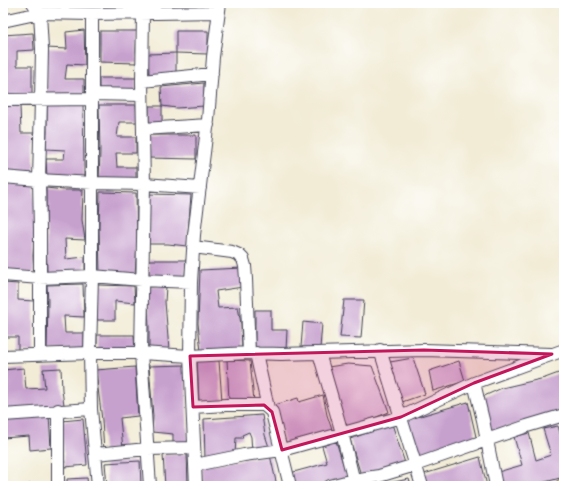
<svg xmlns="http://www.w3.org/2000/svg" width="567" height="489" viewBox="0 0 567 489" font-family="'Playpen Sans',sans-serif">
	<rect width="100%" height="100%" fill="#fff"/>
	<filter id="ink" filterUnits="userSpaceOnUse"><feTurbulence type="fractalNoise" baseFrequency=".025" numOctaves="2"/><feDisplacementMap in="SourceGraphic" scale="8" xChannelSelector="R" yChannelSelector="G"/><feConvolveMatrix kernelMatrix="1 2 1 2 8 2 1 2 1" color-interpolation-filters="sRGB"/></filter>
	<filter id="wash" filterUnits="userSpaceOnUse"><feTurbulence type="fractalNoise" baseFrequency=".012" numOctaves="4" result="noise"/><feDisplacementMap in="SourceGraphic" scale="16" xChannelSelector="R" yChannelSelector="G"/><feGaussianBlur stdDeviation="0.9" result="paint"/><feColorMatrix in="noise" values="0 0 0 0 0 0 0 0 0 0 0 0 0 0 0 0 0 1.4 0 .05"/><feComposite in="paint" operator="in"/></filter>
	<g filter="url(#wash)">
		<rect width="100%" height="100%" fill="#f2ecd6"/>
		<g id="blocks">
			<path fill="#c7a1ce" d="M3 3H8L7 16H3Z
				M84 30 85 65 67 64 65 79H84V95H47L46 48 67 49 66 32Z
				M100 31H137L136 50 137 63 100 62Z
				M176 31H208V54L176 53V76H149L148 54 176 53Z
				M33 33 34 50 17 51V66H32V96L3 97V35Z
				M99 78H136V93L99 92Z
				M204 83V106L177 108 162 106 161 87Z
				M47 104 83 105 84 167V179L47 178 46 159H64L65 150 46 149 47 133Z
				M99 105H136L137 122H119L117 137H136V153H116L117 167H136V182L99 181 100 153Z
				M3 106H20L21 133H34V174L3 173Z
				M149 106H162V124L149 125Z
				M149 135H196V159L149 158Z
				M3 183 35 185V221L33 256 34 273 3 272Z
				M46 188 64 190H83L82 220 85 240 65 239 66 259 85 257V274H47L46 222Z
				M100 192 136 193 137 243 135 275 100 274 99 226Z
				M149 194 191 195 187 246 168 244H147Z
				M149 260H186L185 277H149Z
				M242 268 243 287 216 291 218 308 238 307 241 324 242 351 201 352 198 323 200 270Z
				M3 283 18 284V300L34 301V352L18 353V337H3Z
				M83 284 84 317 64 316 65 333H84V350H47L48 301 47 285Z
				M97 285 134 286 135 303 115 301V320H97Z
				M166 286 165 302 169 350 149 349V328L147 287Z
				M344 300H364L361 338 340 337Z
				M255 310H271V330H287L286 350 255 347Z
				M303 322 322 324 320 348 301 347Z
				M97 335H134L135 351 97 352Z
				M197 358 219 361 222 401 199 402Z
				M413 358 425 394 402 402 390 362Z
				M227 360 250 361 254 401 229 400Z
				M459 361 465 381 433 391 429 371Z
				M348 364 372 366 389 412 364 422 345 428 328 367Z
				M185 365 186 380 188 446 173 445V434L152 432 153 416 149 366Z
				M135 367 138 416 120 418 123 449 104 451 102 420 98 388 96 370Z
				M24 368 26 389 45 388 43 369 61 368 62 390 64 405 3 412V370Z
				M564 371V410L491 433 482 397 502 388 545 378Z
				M323 395 327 415 332 430 285 446 275 405 298 398 299 402Z
				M468 402 477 441 418 461 407 420Z
				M49 415 51 448 30 450 29 436 3 438V418Z
				M262 415 265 435 270 450 252 452 251 437 249 432 242 435 243 438H236L235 454 205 460 204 419Z
				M83 419 87 465 65 467 62 421Z
				M392 424 405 463 361 475 350 439Z
				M558 426 563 444 564 443V477L530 486H502L498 472 522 465 514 437 529 433 536 460 551 455 543 429Z
				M336 441 347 477 318 486H294L290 473 327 463 322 446Z
				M187 454 188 486H165L163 455Z
				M270 455 277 486H202L201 466Z
				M480 457 487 486H427L424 474Z
				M140 461 141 486H107L105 463Z
				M87 478 88 486H67V479Z
				M409 479 411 486H378V485Z
				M50 483V486H29V484Z"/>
		</g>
	</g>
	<g filter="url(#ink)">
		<use href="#blocks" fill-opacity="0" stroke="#414052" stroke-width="1"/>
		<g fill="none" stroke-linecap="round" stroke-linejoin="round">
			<defs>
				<path id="minor" d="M33 3 40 13 42 49 41 99 39 180 40 229V355
					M143 13 142 81 144 184 141 353 150 486
					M92 14V276L90 353 91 409 98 486
					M3 21 40 13 92 14 219 12
					M142 81 212 74
					M92 94 142 95
					M3 100 92 99
					M143 129 208 125
					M3 177 39 180 93 183 144 184 200 188
					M193 247 232 252 239 255 243 259 245 266 246 279 249 353
					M3 275 40 278 92 276 142 280 191 282
					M380 350 422 486
					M256 353 268 408
					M319 353 342 433 355 486
					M3 356 90 353H141L190 356 249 353 281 354 424 350 552 354
					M474 383 483 420 496 486
					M193 407 226 405H264L272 412 273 417 290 486
					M58 410V486
					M3 415 91 409
					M96 454 147 449 194 448
					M195 465 244 455 282 450 401 417 474 383 564 350
					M196 486 190 356 191 282 194 235 208 120 213 57 220 3
					M330 486 353 480 379 476 415 465 527 426 564 415"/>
				<path id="major" d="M563 486H564"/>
			</defs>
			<use href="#minor" stroke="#414052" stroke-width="14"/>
			<use href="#major" stroke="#414052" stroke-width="16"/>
			<use href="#minor" stroke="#fff" stroke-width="12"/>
			<use href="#major" stroke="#ecc669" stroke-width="15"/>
		</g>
	</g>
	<path fill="#c2185b" fill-opacity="0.2" stroke="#c2185b" stroke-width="3" stroke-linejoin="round" d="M424 350 552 354 474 383 401 417 282 450 272 412 264 405 193 407 190 356Z"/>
	<rect width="567" height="489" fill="none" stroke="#fff" stroke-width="16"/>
</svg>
